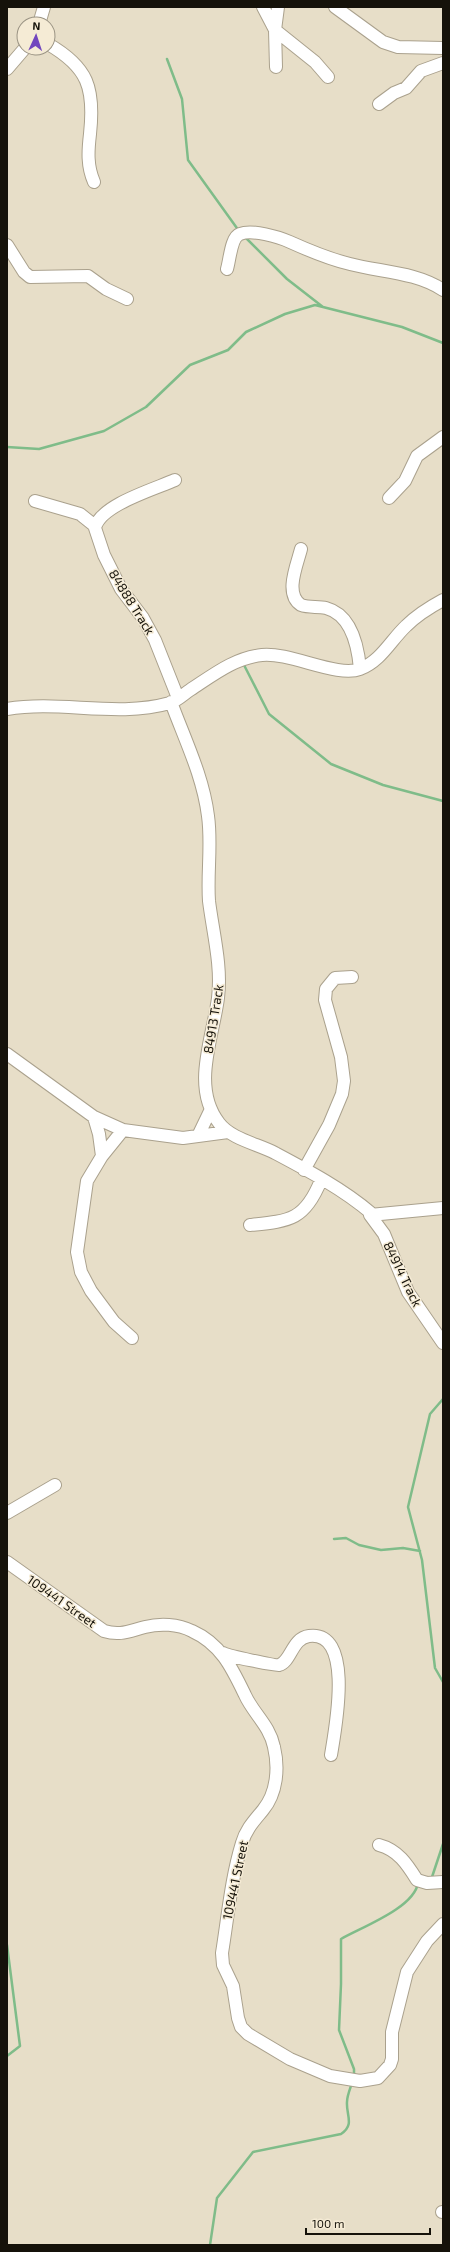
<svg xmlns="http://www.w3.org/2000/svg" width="450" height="2252" viewBox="0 0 450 2252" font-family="'Exo 2',sans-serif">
	<rect width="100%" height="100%" fill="#e7dec8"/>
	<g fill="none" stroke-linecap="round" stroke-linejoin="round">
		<path stroke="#7fbc89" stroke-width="2.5" d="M167 59 182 99 188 160 239 231
			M245 237 287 279 323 307
			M7 447 39 449 104 431 146 407 190 365 228 350 246 332 285 314 315 305 402 327 443 343
			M244 665 269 714 331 764 383 785 443 801
			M443 1399 430 1414 408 1507 422 1560 435 1668 443 1682
			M334 1539 346 1538 359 1545 381 1550 403 1548 420 1551
			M432 1877 443 1844
			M7 1945 20 2046 7 2056
			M354 2076V2069L339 2030 341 1984V1939C362 1927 414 1908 418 1883
			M210 2245 217 2198 253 2152 341 2134C355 2125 346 2115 347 2102 347 2096 350 2089 352 2083"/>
		<defs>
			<path id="minor" d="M263 7 275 30 315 62 328 77
				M335 7 383 42 398 47 443 48
				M39 24 44 7
				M48 44C88 67 95 88 90 134 88 151 87 166 94 182
				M276 67 275 30 278 7
				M7 69 25 48
				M379 104 394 93 406 88 421 71 443 63
				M7 245 24 272 30 277 88 276 106 289 127 299
				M227 269C230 259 231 237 240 234 252 229 279 237 290 242 310 251 329 259 350 264 380 272 416 272 443 290
				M175 480C155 489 100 505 95 528L104 555 121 589 143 618 155 640 178 698
				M389 498 405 481 417 456 443 437
				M35 501 80 514 95 526
				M301 549C297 565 284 594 301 605 309 608 318 606 326 608 352 615 358 646 360 669
				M171 702C185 740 203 776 208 816 212 844 207 873 209 901 213 933 222 966 218 998 213 1038 191 1087 219 1123 231 1139 258 1144 275 1153 307 1170 343 1189 371 1213L370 1215 384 1234 408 1292 443 1343
				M7 709C61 700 116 718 170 703 177 701 184 694 190 690 213 675 234 658 262 655 290 652 338 678 360 669 381 661 391 640 406 626 417 615 430 607 443 600
				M7 1054 94 1117 123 1130 183 1138 228 1132
				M94 1117 99 1134 102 1156
				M123 1130 102 1156 87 1181 77 1252 81 1272 91 1291 114 1322 132 1338
				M198 1136 211 1109
				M304 1170 329 1125 342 1094 344 1081 341 1057 325 1000 326 989 335 978 352 977
				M370 1215 443 1208
				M250 1225C290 1221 305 1220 321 1180
				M7 1513 55 1485
				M7 1562 104 1631C120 1636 129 1631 145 1627 160 1623 178 1624 192 1631 221 1644 232 1668 245 1695 253 1713 270 1726 274 1747 279 1768 277 1793 263 1810 254 1821 246 1829 242 1843 231 1879 228 1916 222 1953L223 1965 233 1986 238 2018 241 2027 248 2034 290 2059 330 2076 360 2081 378 2078 390 2065 392 2059V2032L407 1972 427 1941 443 1924
				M223 1653C228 1656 276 1666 279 1665 291 1662 292 1638 309 1636 355 1630 335 1730 331 1755
				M379 1845C398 1850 407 1864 417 1880L427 1883 443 1882
				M442 2212H443"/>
		</defs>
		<use href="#minor" stroke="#aaa18d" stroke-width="14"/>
		<use href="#minor" stroke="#fff" stroke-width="12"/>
	</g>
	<g text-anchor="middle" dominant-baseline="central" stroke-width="3" stroke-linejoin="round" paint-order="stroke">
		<g font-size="13" fill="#15120a" stroke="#f5ebd5">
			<text transform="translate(132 602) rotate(58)">84888 Track</text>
			<text transform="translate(213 1019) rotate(-81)">84913 Track</text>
			<text transform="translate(403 1274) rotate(64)">84914 Track</text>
			<text transform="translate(62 1601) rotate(35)">109441 Street</text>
			<text transform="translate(235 1880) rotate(-78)">109441 Street</text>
		</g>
	</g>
	<rect width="450" height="2252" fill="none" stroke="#15120a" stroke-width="16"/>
	<g transform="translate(36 36) rotate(3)"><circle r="19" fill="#f5ebd5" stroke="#9b9484"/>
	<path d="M0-3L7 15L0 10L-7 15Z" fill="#7246be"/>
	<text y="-6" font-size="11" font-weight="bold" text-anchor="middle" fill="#15120a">N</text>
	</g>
	<path d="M306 2228v6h124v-6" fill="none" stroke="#15120a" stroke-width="2"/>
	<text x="312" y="2228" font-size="12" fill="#15120a" stroke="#f5ebd5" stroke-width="3" paint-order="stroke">100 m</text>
</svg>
